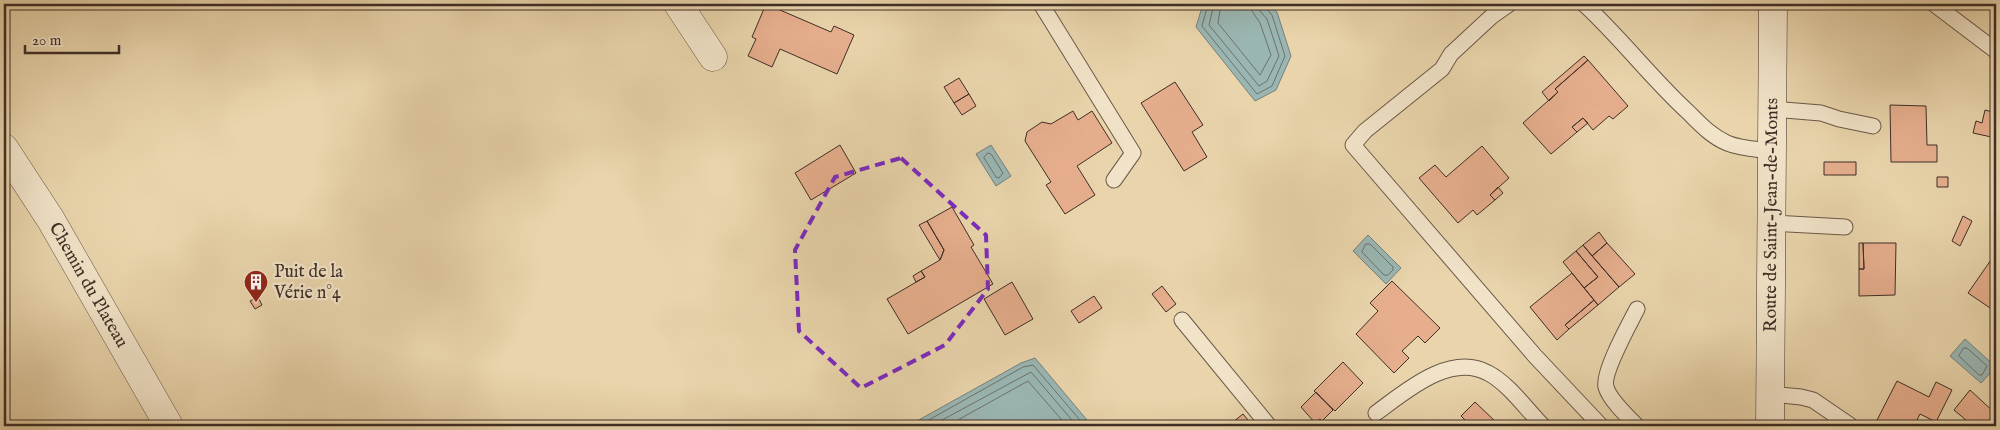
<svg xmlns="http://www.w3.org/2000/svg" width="2000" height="430" viewBox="0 0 2000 430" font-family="'IM FELL English',serif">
	<rect width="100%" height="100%" fill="#e9d4ab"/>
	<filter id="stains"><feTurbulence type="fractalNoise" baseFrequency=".004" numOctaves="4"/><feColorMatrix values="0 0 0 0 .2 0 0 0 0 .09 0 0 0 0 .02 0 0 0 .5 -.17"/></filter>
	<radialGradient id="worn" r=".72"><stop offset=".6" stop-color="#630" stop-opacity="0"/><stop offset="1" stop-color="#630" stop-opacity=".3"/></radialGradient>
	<path fill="#9ab6b3" stroke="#76807b" d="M1203 4H1268L1277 12 1291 56 1276 90 1255 101 1196 27Z
		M991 145 1011 176 996 186 976 154Z
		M1368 235 1401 268 1386 284 1353 251Z
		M1965 339 1996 367 1981 383 1950 356Z
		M1035 358 1092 426H908L1021 363Z"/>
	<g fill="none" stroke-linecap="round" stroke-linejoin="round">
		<path stroke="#6c726d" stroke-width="1" d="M1208 4 1202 26 1257 94 1272 86 1285 56 1272 15 1266 8 1265 4
			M1214 4 1209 25 1259 86 1267 81 1279 56 1267 19 1260 11 1259 4
			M1221 4 1218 23 1260 75 1271 55 1260 23 1252 11 1251 4
			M988 153 991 154 1003 173 999 178 996 177 984 158Z
			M1366 244H1370L1393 267V270L1388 275H1384L1362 252Z
			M1964 348H1967L1987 366 1982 375H1979L1959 356Z
			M918 426 1023 367 1033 365 1085 426
			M931 426 1031 372 1077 426
			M947 426 1028 381 1067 426"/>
	</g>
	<path fill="#e6ae8d" stroke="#3f2e27" d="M766 4 831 32 834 26 854 35 837 74 780 49 772 67 748 56 756 39 752 37Z
		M1584 56 1588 60 1555 89 1558 92 1549 101 1542 92Z
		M1588 60 1628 106 1613 119 1609 116 1593 130 1583 118 1572 127 1577 132 1551 154 1523 123 1558 92 1555 89Z
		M959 78 969 94 954 103 944 87Z
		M1175 82 1203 125 1192 132 1207 157 1184 171 1141 103Z
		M969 94 976 106 962 115 954 103Z
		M1890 105 1926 106 1927 145H1937V162H1891Z
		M1985 110 1996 113V138L1973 133 1976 121 1982 123Z
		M1073 111 1078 120 1092 111 1112 143 1077 166 1095 195 1065 214 1046 185 1051 182 1025 141 1027 132 1042 122 1051 124Z
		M1583 118 1588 123 1577 132 1572 127Z
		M840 145 856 173 811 200 795 173Z
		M1482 146 1509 178 1490 195 1495 200 1477 215 1473 210 1458 223 1419 178 1435 165 1446 177Z
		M1824 162H1856V175H1824Z
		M1937 177H1948V187H1937Z
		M1498 187 1503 193 1495 200 1490 195Z
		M952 207 974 245 971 247 993 284 908 334 887 299 925 277 921 271 940 260 944 250 927 221Z
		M1963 216 1972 221 1960 246 1952 241Z
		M927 221 944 250 940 260 919 225Z
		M1599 232 1607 243 1592 256 1583 245Z
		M1607 243 1635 274 1619 287 1592 256Z
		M1859 243H1863L1864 269H1859Z
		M1863 243H1896L1895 295 1859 296V269H1864Z
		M1583 245 1619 287 1598 305 1584 288 1598 277 1576 251Z
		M1576 251 1598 277 1584 288 1563 262Z
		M1993 257 1996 259V312L1968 293Z
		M921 271 925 277 916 282 913 276Z
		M1572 273 1594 300 1565 325 1569 329 1557 340 1530 307Z
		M1392 281 1440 328 1425 343 1418 336 1402 351 1409 358 1394 373 1356 334 1378 311 1370 303Z
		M1012 282 1033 319 1005 335 984 299Z
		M1162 286 1176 304 1166 312 1152 294Z
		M1094 296 1102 308 1079 323 1071 311Z
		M258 297 262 305 255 309 250 301Z
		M1594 300 1598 305 1569 329 1565 325Z
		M1343 362 1363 383 1335 411 1314 391Z
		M1897 381 1929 397 1936 382 1952 390 1936 422 1920 414 1914 426H1874Z
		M1970 390 1996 414V426H1973L1954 410Z
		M1316 392 1333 410 1322 421 1320 419 1315 423 1301 407Z
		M1475 402 1497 423 1494 426H1471L1461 416Z
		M1243 414 1253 426H1228Z"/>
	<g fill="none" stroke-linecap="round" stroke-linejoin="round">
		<defs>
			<path id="service" d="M1041 4 1133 153 1114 180
				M1509 4 1492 16 1451 54 1442 69 1365 131 1353 145 1535 356 1601 426
				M1584 4C1621 38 1651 78 1688 112 1700 124 1711 136 1727 143 1741 149 1757 149 1772 151
				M1934 4 1996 51
				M1773 109 1821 113 1839 119 1873 126
				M1771 223 1845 227
				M1182 320 1269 426
				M1770 394 1801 397 1813 400 1851 426
				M1376 413C1405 392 1450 352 1488 373 1508 383 1527 410 1543 426
				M1637 426C1628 417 1609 399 1606 387 1602 373 1630 323 1637 309"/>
			<g id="minor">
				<path d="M678 4 713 57"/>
				<path id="s1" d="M4 148 51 220 169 426"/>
			</g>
			<g id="secondary">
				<path id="s2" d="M1770 426 1773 4"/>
			</g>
		</defs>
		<use href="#service" stroke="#6a5848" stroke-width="17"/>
		<use href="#minor" stroke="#6a5848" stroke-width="29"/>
		<use href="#secondary" stroke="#3f2e27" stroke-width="29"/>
		<use href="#service" stroke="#f1e3c8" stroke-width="15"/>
		<use href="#minor" stroke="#f1e3c8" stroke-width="28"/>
		<use href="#secondary" stroke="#f1e3c8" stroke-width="28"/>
	</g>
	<path fill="none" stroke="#7b2cbf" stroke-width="4" stroke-dasharray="10 6" stroke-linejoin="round" d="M901 158 986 235 988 289 945 345 861 388 799 331 795 250 835 177Z"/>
	<defs>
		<symbol id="building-pin" viewBox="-11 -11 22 30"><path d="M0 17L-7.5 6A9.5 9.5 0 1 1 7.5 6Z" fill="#8f2418" stroke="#f1e3c8"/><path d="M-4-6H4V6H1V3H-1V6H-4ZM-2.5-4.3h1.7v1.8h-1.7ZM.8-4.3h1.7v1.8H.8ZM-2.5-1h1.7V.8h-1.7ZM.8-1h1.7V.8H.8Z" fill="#fff"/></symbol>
	</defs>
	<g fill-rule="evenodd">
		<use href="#building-pin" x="242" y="268" width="28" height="38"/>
	</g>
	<g text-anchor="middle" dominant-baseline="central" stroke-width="4.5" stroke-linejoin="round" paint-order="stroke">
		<g font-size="18" fill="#3f2e27" stroke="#f1e3c8">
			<text stroke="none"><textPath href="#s2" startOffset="211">Route de Saint-Jean-de-Monts</textPath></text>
			<text stroke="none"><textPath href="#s1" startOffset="161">Chemin du Plateau</textPath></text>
		</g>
		<g font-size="18" fill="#3f2e27" stroke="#f1e3c8" text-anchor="start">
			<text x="274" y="272">Puit de la<tspan x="274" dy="21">Vérie n°4</tspan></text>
		</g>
	</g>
	<rect width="2000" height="430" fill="none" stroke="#e9d4ab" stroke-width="20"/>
	<rect x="5" y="5" width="1990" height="420" fill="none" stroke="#3f2e27" stroke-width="2.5"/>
	<rect x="10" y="10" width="1980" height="410" fill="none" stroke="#3f2e27"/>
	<path d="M25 45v8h94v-8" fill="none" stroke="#3f2e27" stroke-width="2.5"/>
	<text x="32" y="45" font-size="15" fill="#3f2e27" stroke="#f1e3c8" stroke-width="4" paint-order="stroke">20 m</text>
	<rect width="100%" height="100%" filter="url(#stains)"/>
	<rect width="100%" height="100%" fill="url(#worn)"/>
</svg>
